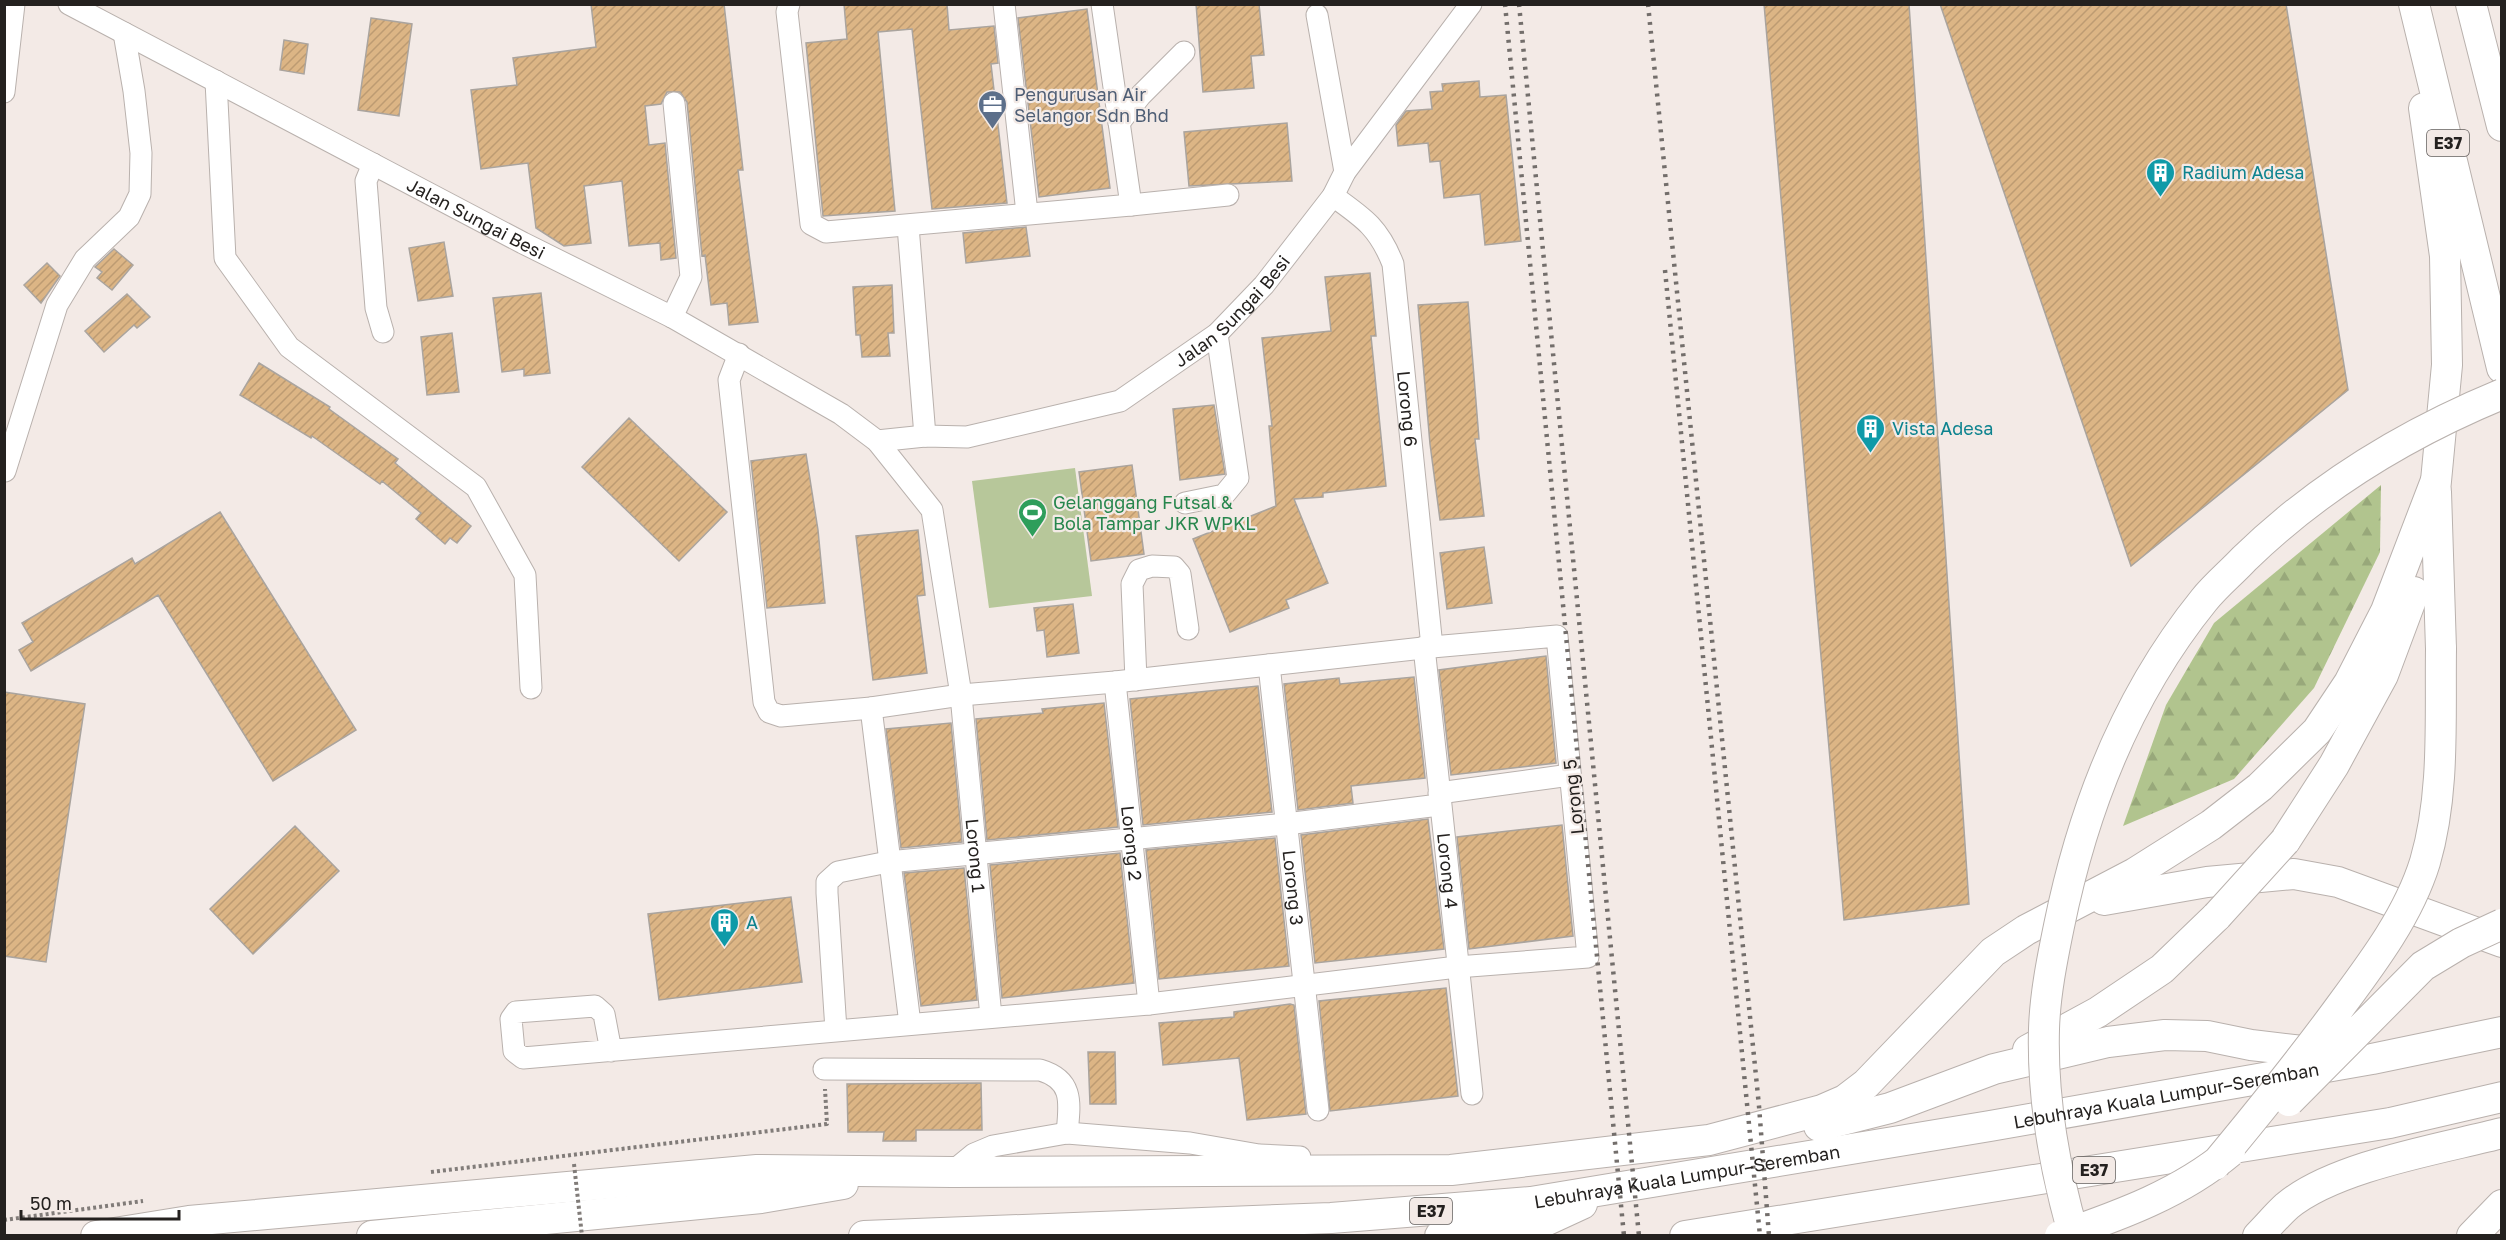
<svg xmlns="http://www.w3.org/2000/svg" width="2506" height="1240" viewBox="0 0 2506 1240" font-family="'Golos Text',sans-serif">
	<defs>
		<pattern id="forest-firs" width="22" height="20" patternUnits="userSpaceOnUse" patternTransform="scale(1.5)"><rect width="22" height="20" fill="#b1c48e"/><path d="M5 1l3.5 6h-7zM16 11l3.5 6h-7z" fill="#98a87a"/></pattern>
		<pattern id="building-hatch" width="6" height="6" patternUnits="userSpaceOnUse" patternTransform="scale(1.5)"><rect width="6" height="6" fill="#dcb585"/><path d="M-1 1l2-2M0 6l6-6M5 7l2-2" fill="none" stroke="#bd9b72"/></pattern>
	</defs>
	<rect width="100%" height="100%" fill="#f3eae6"/>
	<path fill="url(#forest-firs)" d="M2381 485 2380 552 2314 688 2234 779 2123 826 2166 705 2214 623Z"/>
	<path fill="#b7c79a" d="M1075 468 1092 596 989 608 972 481Z"/>
	<path fill="url(#building-hatch)" stroke="#aaa49e" stroke-width="1.5" d="M591 4H724L743 170H738L758 322 729 325 727 303 711 305 705 255 702 256 687 102 680 92H667L661 104 645 106 649 145 665 143 676 258 661 260 660 243 629 246 622 181 584 186 591 243 564 246 536 228 528 163 481 169 471 90 517 85 513 58 596 47Z
		M844 4H947L949 30 994 26 998 63 991 64 1007 203 932 209 912 29 878 32 895 211 823 216 806 43 847 39Z
		M1196 4H1259L1264 55 1251 56 1254 88 1203 92Z
		M1764 4H1909L1969 904 1844 920Z
		M1940 4H2286L2348 390 2131 566Z
		M1087 9 1110 188 1039 197 1018 18Z
		M371 18 412 24 399 116 358 110Z
		M284 40 308 44 304 74 280 70Z
		M1479 81 1480 97 1506 95 1521 241 1485 245 1480 194 1444 198 1440 161 1430 162 1428 143 1398 146 1396 125 1406 111 1432 109 1430 92 1443 91 1442 84Z
		M1287 123 1292 181 1189 186 1184 132Z
		M1026 227 1030 256 966 263 963 233Z
		M444 242 453 296 418 301 409 248Z
		M114 249 133 265 112 290 97 278 102 272 95 267Z
		M47 263 60 276 41 303 24 285Z
		M1370 273 1376 336H1371L1386 486 1323 493V497L1294 499 1328 583 1286 600 1289 608 1230 632 1193 539 1276 506 1269 426H1272L1262 338 1331 331 1325 277Z
		M892 285 894 333H888L890 356 862 357 860 335H856L853 287Z
		M541 293 550 373 524 376V369L502 372 493 298Z
		M127 294 150 317 137 328 134 325 104 352 85 331Z
		M1468 302 1479 439H1475L1484 516 1440 520 1430 444 1418 305Z
		M452 333 459 392 427 395 421 337Z
		M259 363 330 407 329 409 398 459 395 463 471 526 457 543 450 538 445 544 416 519 421 513 382 481 380 484 312 436 311 438 240 395Z
		M1214 405 1225 474 1180 480 1173 409Z
		M629 418 727 512 679 561 582 467Z
		M806 454 818 530 825 603 767 608 751 461Z
		M1132 465 1144 554 1091 561 1079 472Z
		M220 512 356 730 273 781 158 595 31 671 19 650 33 642 22 623 132 558 135 564Z
		M918 530 925 595 917 596 927 673 873 680 856 536Z
		M1484 547 1492 603 1447 609 1440 553Z
		M1073 604 1079 653 1047 657 1044 630 1037 631 1034 608Z
		M1546 656 1556 763 1451 775 1439 670Z
		M1414 677 1425 778 1351 786 1353 803 1298 810 1284 684 1339 678 1340 684Z
		M1258 686 1272 812 1143 825 1130 699Z
		M4 692 85 704 46 962 4 956Z
		M1104 703 1118 827 987 840 976 719 1043 713 1042 709Z
		M951 723 962 842 901 848 886 729Z
		M1428 819 1444 949 1315 963 1301 835Z
		M1562 825 1573 936 1469 949 1457 837Z
		M295 826 339 871 253 954 210 909Z
		M1275 838 1289 966 1159 979 1146 850Z
		M1120 853 1134 983 1002 998 990 865Z
		M964 868 977 1000 921 1006 904 873Z
		M791 897 802 982 659 1000 648 914Z
		M1446 988 1458 1096 1330 1111 1319 1001Z
		M1290 1004 1294 1005 1306 1114 1247 1120 1239 1058 1163 1065 1159 1023 1234 1017V1012Z
		M1088 1052H1115L1116 1104H1090Z
		M981 1083 982 1130H916V1141H883L884 1132H848L847 1084Z"/>
	<g fill="none" stroke-linecap="round" stroke-linejoin="round">
		<defs>
			<g id="minor">
				<path id="s1" d="M69 4 523 243 672 317 841 414 877 441 932 510 961 695 991 1017"/>
				<path d="M789 4 787 12 811 224 826 232 1131 205 1102 4"/>
				<path d="M1004 4 1027 213"/>
				<path d="M1317 15 1345 172"/>
				<path d="M216 81 225 258 289 347 476 487 525 575 531 688"/>
				<path d="M4 92 14 4"/>
				<path d="M1119 123 1141 95 1184 52"/>
				<path d="M373 164 366 181 376 308 383 332"/>
				<path id="s2" d="M1333 196C1364 218 1379 228 1393 264L1432 647"/>
				<path d="M1131 205 1228 195"/>
				<path d="M908 226 925 436"/>
				<path d="M672 317 691 277 674 103"/>
				<path id="s3" d="M877 441 925 436 967 437 1120 401 1217 334 1264 285 1333 196 1345 172 1471 4"/>
				<path d="M5 471 57 305 85 259 129 217 140 194 141 153 134 91 124 33"/>
				<path d="M1185 503 1224 495 1238 478 1217 334"/>
				<path id="s4" d="M1424 647 1472 1094"/>
				<path id="s5" d="M1269 665 1318 1110"/>
				<path d="M1136 680 1132 584 1139 570 1152 566 1174 567 1180 574 1188 629"/>
				<path id="s6" d="M1115 682 1149 1004"/>
				<path d="M871 708 910 1024"/>
				<path d="M1439 793 1570 775"/>
				<path d="M836 1030 827 893V882L838 872 888 862 1286 824 1439 805"/>
				<path d="M611 1051 604 1014 595 1006 516 1012 511 1019 514 1051 523 1058 1149 1004 1457 967 1588 957 1557 636 1432 647 1115 682 961 695 871 708 781 716 769 712 764 702 729 380 739 354"/>
				<path d="M824 1069 1040 1070C1074 1080 1070 1103 1067 1133"/>
				<path d="M952 1172 974 1154 993 1146 1067 1133 1190 1143 1259 1155 1300 1157"/>
			</g>
			<g id="highway">
				<path d="M2414 4 2502 368"/>
				<path d="M2471 4 2502 126"/>
				<path d="M2424 108 2445 256 2447 365 2434 502"/>
				<path d="M2436 492 2441 649"/>
				<path d="M2285 841 2334 765 2383 675 2414 592"/>
				<path d="M2104 900 2207 882 2294 874 2338 882 2502 942"/>
				<path d="M2028 1050 2098 1012 2162 969 2217 916"/>
				<path d="M1819 1126 1890 1108 1994 1069 2108 1042 2165 1035 2207 1036 2251 1045 2329 1054"/>
				<path d="M96 1236 189 1221 757 1170 952 1172 1451 1170 1709 1140 1822 1110 1845 1100 1866 1084 1993 952 2026 930 2135 873 2211 825 2260 787 2317 731 2349 683 2386 611 2435 483"/>
				<path d="M372 1236 761 1198 843 1184"/>
				<path id="s7" d="M864 1236 1331 1218 1531 1202 1990 1126 2372 1059 2502 1032"/>
				<path d="M1440 1236 1543 1222 1582 1204"/>
				<path d="M1685 1236 2390 1123 2502 1097"/>
				<path d="M2258 1236C2268 1226 2277 1215 2287 1206 2335 1166 2440 1149 2502 1133"/>
				<path d="M2472 1236 2502 1205"/>
			</g>
		</defs>
		<use href="#minor" stroke="#b9b1ad" stroke-width="23"/>
		<use href="#highway" stroke="#b9b1ad" stroke-width="32"/>
		<path stroke="#817c79" stroke-width="4" stroke-dasharray="3 3" stroke-linecap="butt" d="M431 1172 827 1124 825 1089
			M4 1220 143 1201"/>
		<use href="#minor" stroke="#fff" stroke-width="21"/>
		<use href="#highway" stroke="#fff" stroke-width="30"/>
		<path stroke="#736e6b" stroke-width="4.5" stroke-dasharray="3 6" stroke-linecap="butt" d="M1505 4 1624 1236
			M1519 4 1639 1236
			M1648 4 1759 1106 1769 1236
			M1665 270 1760 1236"/>
		<defs>
			<path id="highway-bridge" d="M2217 916 2285 841
				M2289 1101 2423 966 2461 943 2502 924
				M2215 1165C2259 1112 2302 1059 2342 1004 2374 961 2409 914 2425 862 2445 794 2440 719 2441 649
				M2060 1236C2121 1215 2181 1193 2230 1152
				M2074 1236C2055 1170 2042 1098 2044 1029 2045 995 2052 960 2059 926 2083 808 2127 695 2204 600 2216 585 2231 573 2244 559 2319 486 2405 434 2502 394"/>
		</defs>
		<use href="#highway-bridge" stroke="#b9b1ad" stroke-width="32" stroke-linecap="butt"/>
		<path stroke="#817c79" stroke-width="4" stroke-dasharray="3 3" stroke-linecap="butt" d="M574 1164 582 1236"/>
		<use href="#highway-bridge" stroke="#fff" stroke-width="30"/>
	</g>
	<defs>
		<symbol id="office-pin" viewBox="-11 -11 22 30"><path d="M0 17L-7.5 6A9.5 9.5 0 1 1 7.5 6Z" fill="#5c6f8a" stroke="#f3eae6"/><path d="M-6-3h4V-5.5h4V-3h4V5H-6ZM-1-4.5V-3h2v-1.5ZM-6 0V1H6V0Z" fill="#fff"/></symbol>
		<symbol id="building-pin" viewBox="-11 -11 22 30"><path d="M0 17L-7.5 6A9.5 9.5 0 1 1 7.5 6Z" fill="#0f9aa8" stroke="#f3eae6"/><path d="M-4-6H4V6H1V3H-1V6H-4ZM-2.5-4.3h1.7v1.8h-1.7ZM.8-4.3h1.7v1.8H.8ZM-2.5-1h1.7V.8h-1.7ZM.8-1h1.7V.8H.8Z" fill="#fff"/></symbol>
		<symbol id="stadium-pin" viewBox="-11 -11 22 30"><path d="M0 17L-7.5 6A9.5 9.5 0 1 1 7.5 6Z" fill="#2e9e5b" stroke="#f3eae6"/><path d="M0-5a6.5 5 0 1 0 0 10a6.5 5 0 1 0 0-10ZM-3.5-1.8h7v3.6h-7Z" fill="#fff"/></symbol>
	</defs>
	<g fill-rule="evenodd">
		<use href="#office-pin" x="976" y="88" width="33" height="45"/>
		<use href="#building-pin" x="2144" y="156" width="33" height="45"/>
		<use href="#building-pin" x="1854" y="412" width="33" height="45"/>
		<use href="#stadium-pin" x="1016" y="496" width="33" height="45"/>
		<use href="#building-pin" x="708" y="906" width="33" height="45"/>
	</g>
	<g text-anchor="middle" dominant-baseline="central" stroke-width="4.5" stroke-linejoin="round" paint-order="stroke">
		<g fill="#f3eae6" stroke="#625d5b" stroke-width="1.5">
			<rect x="2427" y="130" width="42" height="26" rx="4.5"/>
			<rect x="2073" y="1157" width="42" height="26" rx="4.5"/>
			<rect x="1410" y="1198" width="42" height="26" rx="4.5"/>
		</g>
		<g font-size="16" font-weight="bold" fill="#24211f">
			<text x="2448" y="143">E37</text>
			<text x="2094" y="1170">E37</text>
			<text x="1431" y="1211">E37</text>
		</g>
		<g font-size="18" fill="#4e5e75" stroke="#f3eae6" text-anchor="start">
			<text x="1014" y="94">Pengurusan Air<tspan x="1014" dy="21">Selangor Sdn Bhd</tspan></text>
		</g>
		<g font-size="18" fill="#0d838f" stroke="#f3eae6" text-anchor="start">
			<text x="2182" y="172">Radium Adesa</text>
			<text x="1892" y="428">Vista Adesa</text>
			<text x="746" y="922">A</text>
		</g>
		<g font-size="18" fill="#24211f" stroke="#f3eae6">
			<text stroke="none"><textPath href="#s1" startOffset="460">Jalan Sungai Besi</textPath></text>
			<text stroke="none"><textPath href="#s3" startOffset="392">Jalan Sungai Besi</textPath></text>
			<text stroke="none"><textPath href="#s2" startOffset="238">Lorong 6</textPath></text>
			<text transform="translate(1573 797) rotate(-96)">Lorong 5</text>
			<text stroke="none"><textPath href="#s6" startOffset="162">Lorong 2</textPath></text>
			<text stroke="none"><textPath href="#s1" startOffset="1356">Lorong 1</textPath></text>
			<text stroke="none"><textPath href="#s4" startOffset="225">Lorong 4</textPath></text>
			<text stroke="none"><textPath href="#s5" startOffset="224">Lorong 3</textPath></text>
			<text stroke="none"><textPath href="#s7" startOffset="1312">Lebuhraya Kuala Lumpur–Seremban</textPath></text>
			<text stroke="none"><textPath href="#s7" startOffset="826">Lebuhraya Kuala Lumpur–Seremban</textPath></text>
		</g>
		<g font-size="18" fill="#27864d" stroke="#f3eae6" text-anchor="start">
			<text x="1053" y="502">Gelanggang Futsal &amp;<tspan x="1053" dy="21">Bola Tampar JKR WPKL</tspan></text>
		</g>
	</g>
	<rect width="2506" height="1240" fill="none" stroke="#24211f" stroke-width="12"/>
	<path d="M21 1210v9h158v-9" fill="none" stroke="#24211f" stroke-width="3"/>
	<text x="30" y="1210" font-size="18" fill="#24211f" stroke="#f3eae6" stroke-width="4.5" paint-order="stroke">50 m</text>
</svg>
